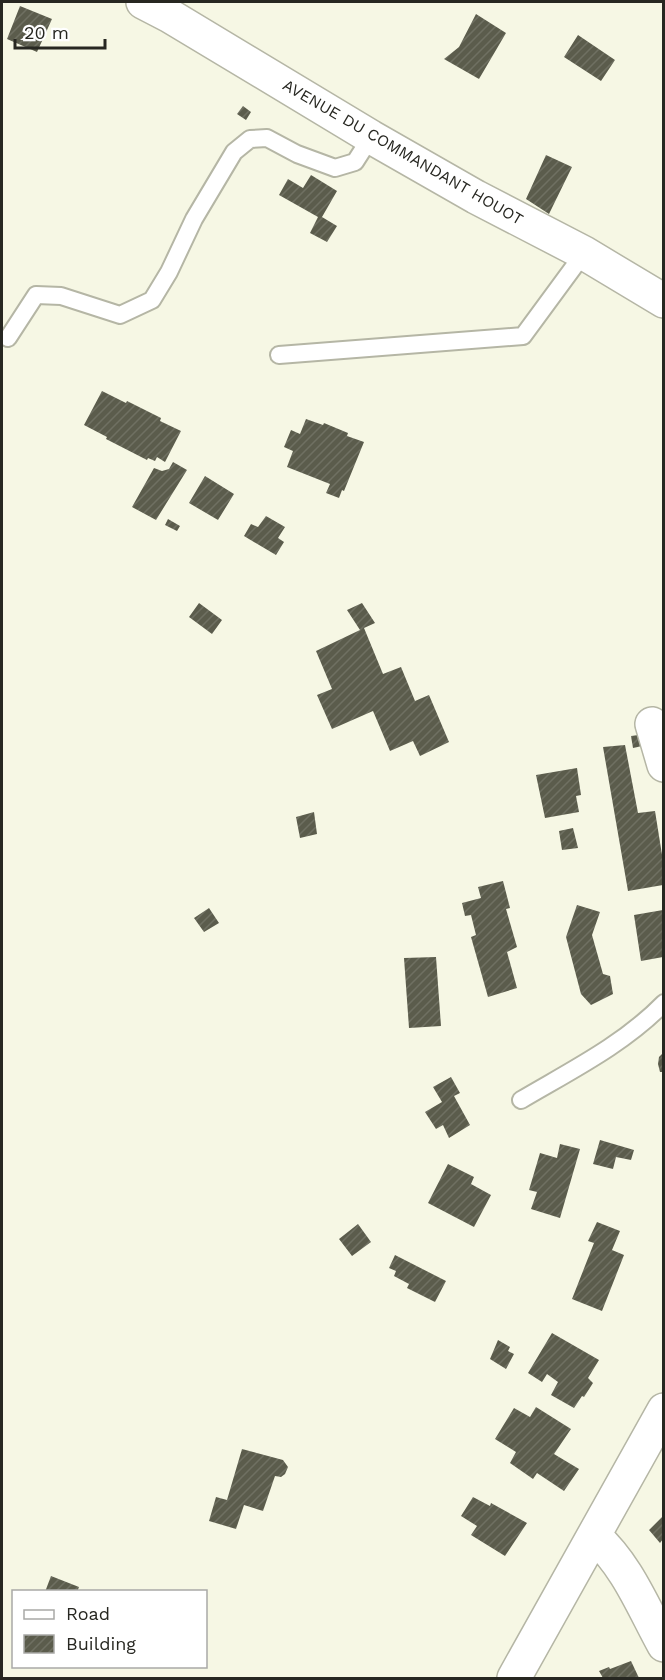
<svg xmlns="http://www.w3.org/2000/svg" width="665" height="1680" viewBox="0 0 665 1680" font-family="'Work Sans',sans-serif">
	<defs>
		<pattern id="building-hatch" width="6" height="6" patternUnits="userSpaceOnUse" patternTransform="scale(1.5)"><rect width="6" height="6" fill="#5b5c4c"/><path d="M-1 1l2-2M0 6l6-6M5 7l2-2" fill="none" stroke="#6f7062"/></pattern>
	</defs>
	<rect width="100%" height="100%" fill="#f6f7e4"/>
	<path fill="url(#building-hatch)" d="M20 6 52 19 37 52 7 39Z
		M476 14 506 33 479 79 444 59 459 47Z
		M578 35 615 60 601 81 564 57Z
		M243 106 251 112 246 120 237 114Z
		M546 155 572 167 549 214 526 199Z
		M311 175 337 191 322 217 337 226 327 242 310 233 318 217 279 195 288 179 303 188Z
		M102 391 126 403 127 401 161 418 160 421 181 431 165 462 157 457 155 461 148 458 147 460 106 439 107 437 84 425Z
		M306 419 323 425 324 423 348 433 347 436 364 442 344 491 342 490 339 498 326 493 330 484 287 467 293 451 284 447 291 430 300 434Z
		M173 462 187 470 156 520 132 507 154 468 162 471 169 469Z
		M205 476 234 494 218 520 189 503Z
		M266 516 285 527 278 538 284 542 276 555 244 536 251 524 258 527Z
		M168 519 180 526 177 531 165 525Z
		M199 603 222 620 212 634 189 617Z
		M362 603 375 623 364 628 383 674 401 667 415 701 429 695 449 742 420 756 413 741 390 751 373 711 332 729 317 695 332 689 316 651 360 630 347 610Z
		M646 734 647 745 633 748 631 736Z
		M625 745 638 813 655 811 663 861V885L628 891 603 747Z
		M577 768 581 795 576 796 579 812 545 818 536 775Z
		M314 812 317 834 300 838 296 817Z
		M573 828 578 848 562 850 559 831Z
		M503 881 510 908 506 909 517 947 507 952 517 988 488 997 471 937 476 935 471 915 465 916 462 903 481 898 478 887Z
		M577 905 600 912 592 935 603 974 610 976 613 994 591 1005 581 994 566 937Z
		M209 908 219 923 204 932 194 918Z
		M663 910V957L641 961 634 915Z
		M436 957 441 1026 409 1028 404 958Z
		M663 1053V1072H660L658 1064 659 1057Z
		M451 1077 460 1093 454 1096 470 1125 449 1138 443 1125 436 1129 425 1112 442 1102 433 1087Z
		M600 1140 634 1150 631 1160 616 1157 613 1169 593 1164Z
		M560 1144 580 1149 560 1218 531 1209 537 1192 529 1190 540 1153 557 1158Z
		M448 1164 474 1177 471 1184 491 1195 474 1227 428 1203Z
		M597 1222 620 1231 612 1250 624 1255 602 1311 572 1299 594 1243 588 1241Z
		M358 1224 371 1242 352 1256 339 1239Z
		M395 1255 446 1281 435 1302 407 1288 409 1284 394 1276 396 1271 389 1268Z
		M552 1333 599 1360 588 1378 593 1383 584 1397 582 1396 574 1408 551 1395 558 1382 547 1374 542 1382 528 1373Z
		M498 1340 510 1347 508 1351 514 1354 506 1369 490 1359Z
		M536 1407 571 1429 554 1454 579 1469 564 1491 537 1473 533 1479 510 1463 516 1452 495 1439 514 1408 530 1417Z
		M242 1449 283 1460 288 1467 285 1474 281 1477 275 1476 263 1511 244 1505 236 1529 209 1521 216 1497 227 1500Z
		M473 1497 490 1506 491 1503 527 1523 505 1556 471 1535 477 1526 461 1516Z
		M663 1516V1539L660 1543 649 1530Z
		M51 1576 79 1587 77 1592H45Z
		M631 1661 639 1678H603L599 1671 609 1667 610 1669Z"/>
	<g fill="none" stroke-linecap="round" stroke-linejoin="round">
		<defs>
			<path id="service" d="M8 338 36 295 61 296 120 315 152 300 169 272 194 219 234 152 250 139 267 138 297 154 335 168 355 162 371 137
				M279 355 523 336 584 253
				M521 1100C570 1071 623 1045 664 1003"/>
			<path id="minor" d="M652 724 664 765
				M594 1536C627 1565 643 1607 664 1645
				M514 1678 664 1410"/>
			<path id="secondary" d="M143 2 170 16 371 137 476 197 584 253 664 301"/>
		</defs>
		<use href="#service" stroke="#b5b6a5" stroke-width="20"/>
		<use href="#minor" stroke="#b5b6a5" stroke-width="36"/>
		<use href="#secondary" stroke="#b5b6a5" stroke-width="36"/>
		<use href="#service" stroke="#fff" stroke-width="16"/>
		<use href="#minor" stroke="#fff" stroke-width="33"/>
		<use href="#secondary" stroke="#fff" stroke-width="33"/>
	</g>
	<g text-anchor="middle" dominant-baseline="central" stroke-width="6" stroke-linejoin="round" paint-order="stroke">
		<g font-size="16" fill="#272721" stroke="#fff">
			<text transform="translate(403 152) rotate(30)">AVENUE DU COMMANDANT HOUOT</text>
		</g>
	</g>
	<rect width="665" height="1680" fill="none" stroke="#272721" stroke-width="6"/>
	<rect x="12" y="1590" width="195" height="78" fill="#ffffff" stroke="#a9a9a6" stroke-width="1.5"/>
	<rect x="24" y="1610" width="30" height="9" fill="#ffffff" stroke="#a9a9a6" stroke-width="1.5"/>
	<text x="66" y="1620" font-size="18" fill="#272721">Road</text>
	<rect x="24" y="1635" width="30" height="18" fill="url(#building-hatch)" stroke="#a9a9a6" stroke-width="1.5"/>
	<text x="66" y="1650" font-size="18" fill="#272721">Building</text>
	<path d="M15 39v9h90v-9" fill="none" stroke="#272721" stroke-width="3"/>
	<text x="24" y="39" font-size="18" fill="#272721" stroke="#ffffff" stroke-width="4.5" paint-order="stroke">20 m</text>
</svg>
